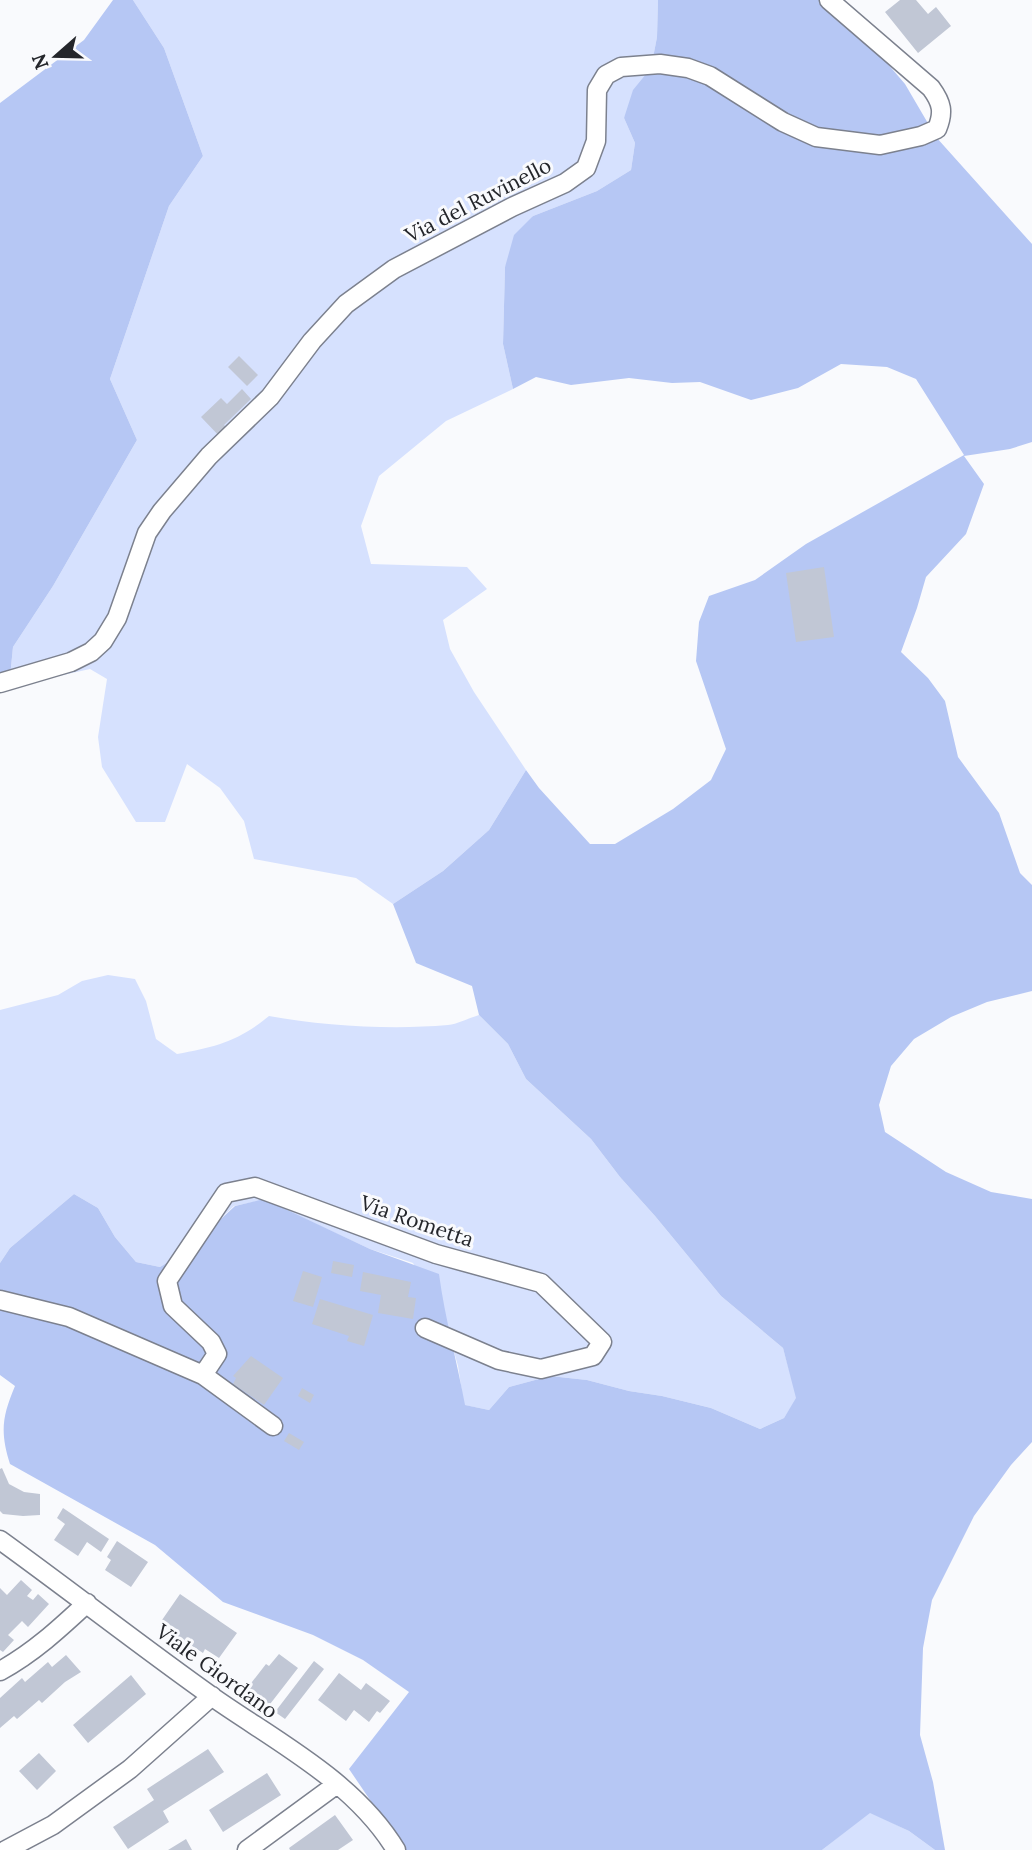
<svg xmlns="http://www.w3.org/2000/svg" width="1032" height="1850" viewBox="0 0 1032 1850" font-family="Lora,serif">
	<rect width="100%" height="100%" fill="#f9fafd"/>
	<path fill="#d6e1fe" d="M133 0H658L657 37 651 68 624 118 635 143 631 170 597 191 533 216 505 267 503 344 513 389 446 421 379 476 361 526 371 564 467 567 487 589 443 620 450 649 474 692 526 770 489 830 443 871 393 904 356 878 254 859 244 821 220 788 187 764 165 822H136L102 767 98 737 107 679 90 669 9 687 13 647 53 586 137 440 110 379 169 206 203 156 164 48Z
		M108 975 135 979 146 1001 156 1039 177 1054C215 1047 239 1041 269 1016 324 1026 392 1030 448 1025 458 1024 469 1018 479 1015L508 1044 526 1079 591 1139 620 1177 655 1216 721 1296 783 1348 797 1398 784 1418 760 1429 711 1408 662 1396 629 1391 587 1380 550 1376 509 1387 489 1410 464 1405 458 1366 445 1320 413 1263 370 1249 264 1200 234 1206 186 1251 160 1267 136 1262 115 1237 98 1208 74 1194 10 1248 0 1263V1010L58 995 82 981Z
		M870 1812 909 1831 935 1850H822Z"/>
	<path fill="#b6c7f4" d="M113 0H133L164 48 203 156 169 206 110 379 137 440 53 586 13 647 9 687 0 688V103L84 40Z
		M658 0H833L905 84 936 137 1032 244V442L1010 449 964 456 984 484 966 534 926 577 917 608 901 652 928 678 945 701 958 757 999 813 1020 873 1032 885V991L987 1002 951 1017 914 1039 891 1066 879 1105 885 1132 946 1172 991 1192 1032 1199V1442L1011 1465 974 1516 932 1600 923 1648 920 1735 933 1782 945 1850H935L909 1831 870 1813 822 1850H404L349 1769 409 1692 363 1660 313 1635 223 1602 155 1545 10 1464C0 1432 2 1417 15 1386L0 1375V1263L10 1248 74 1194 98 1208 115 1237 136 1262 160 1267 186 1251 235 1206 264 1199 370 1249 439 1274C445 1319 457 1361 465 1405L489 1410 509 1387 550 1376 587 1380 629 1391 662 1396 711 1408 760 1429 784 1418 796 1398 783 1348 721 1296 655 1216 620 1177 591 1139 526 1079 508 1044 479 1015 472 986 416 963 393 904 443 871 489 830 526 770 539 788 590 844H615L673 809 711 780 726 749 696 661 699 622 709 596 755 580 806 544 964 455 916 379 887 367 841 364 798 388 751 400 700 382 672 383 629 378 571 385 536 377 513 389 503 344 505 267 514 235 533 216 597 191 631 170 635 143 624 118 633 90 651 68 657 37Z"/>
	<path fill="#c1c7d5" d="M900 0H916L928 14 936 7 951 26 918 53 885 12Z
		M239 356 258 375 247 386 228 367Z
		M242 389 251 399 224 425 230 431 222 439 201 417 221 398 227 404Z
		M824 567 834 637 796 642 786 573Z
		M333 1261 354 1265 352 1277 331 1273Z
		M303 1271 322 1277 313 1307 293 1301Z
		M363 1272 411 1282 408 1297 416 1298 413 1319 378 1313 381 1295 360 1291Z
		M320 1299 373 1315 364 1346 347 1341 349 1336 312 1324Z
		M251 1356 283 1378 264 1405 233 1384 236 1378 233 1376Z
		M302 1388 314 1395 310 1403 298 1396Z
		M289 1433 304 1442 299 1450 284 1441Z
		M2 1468 9 1484 24 1492 40 1494V1515L23 1516 3 1514 0 1511V1469Z
		M63 1508 109 1539 101 1552 87 1542 78 1556 54 1540 65 1524 57 1518Z
		M117 1541 148 1562 131 1587 105 1570 111 1560 107 1557Z
		M21 1580 32 1590 27 1596 33 1600 38 1594 49 1604 28 1627 22 1621 8 1635 14 1640 3 1652 0 1650V1588L7 1595Z
		M180 1594 237 1633 219 1658 205 1649 203 1653 171 1632 174 1628 162 1620Z
		M279 1654 298 1668 267 1708 245 1691 266 1664 269 1666Z
		M66 1655 81 1672 65 1682 42 1703 39 1700 17 1719 14 1716 0 1728V1698L22 1678 25 1682 48 1662 52 1667Z
		M314 1661 324 1669 285 1719 275 1712Z
		M339 1673 361 1690 366 1683 390 1701 380 1713 377 1711 369 1722 354 1710 346 1721 318 1700Z
		M131 1675 146 1694 88 1743 73 1725Z
		M208 1749 224 1772 163 1811 169 1822 128 1849 113 1827 154 1800 147 1789Z
		M39 1753 56 1771 37 1790 19 1771Z
		M267 1773 281 1795 223 1832 209 1810Z
		M335 1815 353 1840 338 1850H290L289 1848Z
		M186 1839 192 1850H168Z"/>
	<g fill="none" stroke-linecap="round" stroke-linejoin="round">
		<defs>
			<path id="minor" d="M0 683 71 662 91 652 103 641 117 618 147 533 162 511 209 456 270 397 312 341 346 304 394 269 512 207 565 183 586 168 596 141 597 90 606 75 621 67 660 64 688 68 710 76 783 122 816 137 880 145 921 136 937 129C944 112 942 103 931 88L829 0
				M0 1300 69 1317 203 1375 273 1426
				M203 1375 217 1354 211 1342 173 1306 167 1281 226 1193 255 1187 436 1254 541 1283 602 1342 593 1356 541 1369 499 1360 425 1328
				M0 1540C72 1592 142 1647 214 1698 277 1742 355 1782 396 1850
				M0 1671C33 1653 59 1629 87 1603
				M6 1850 53 1825 130 1769 212 1696
				M247 1850 337 1784"/>
		</defs>
		<use href="#minor" stroke="#7c818e" stroke-width="21"/>
		<use href="#minor" stroke="#fff" stroke-width="18"/>
	</g>
	<g text-anchor="middle" dominant-baseline="central" stroke-width="6" stroke-linejoin="round" paint-order="stroke">
		<g font-size="21" fill="#24262b" stroke="#f9fafd">
			<text transform="translate(478 200) rotate(-27)">Via del Ruvinello</text>
			<text transform="translate(417 1221) rotate(19)">Via Rometta</text>
			<text transform="translate(217 1671) rotate(36)">Viale Giordano</text>
		</g>
	</g>
	<g transform="translate(56 56) rotate(250)" stroke="#f9fafd" stroke-width="5" paint-order="stroke">
	<path d="M0-5L12 26L0 18L-12 26Z" fill="#24262b"/>
	<text y="-10" font-size="19" font-weight="bold" text-anchor="middle" fill="#24262b">N</text>
	</g>
</svg>
